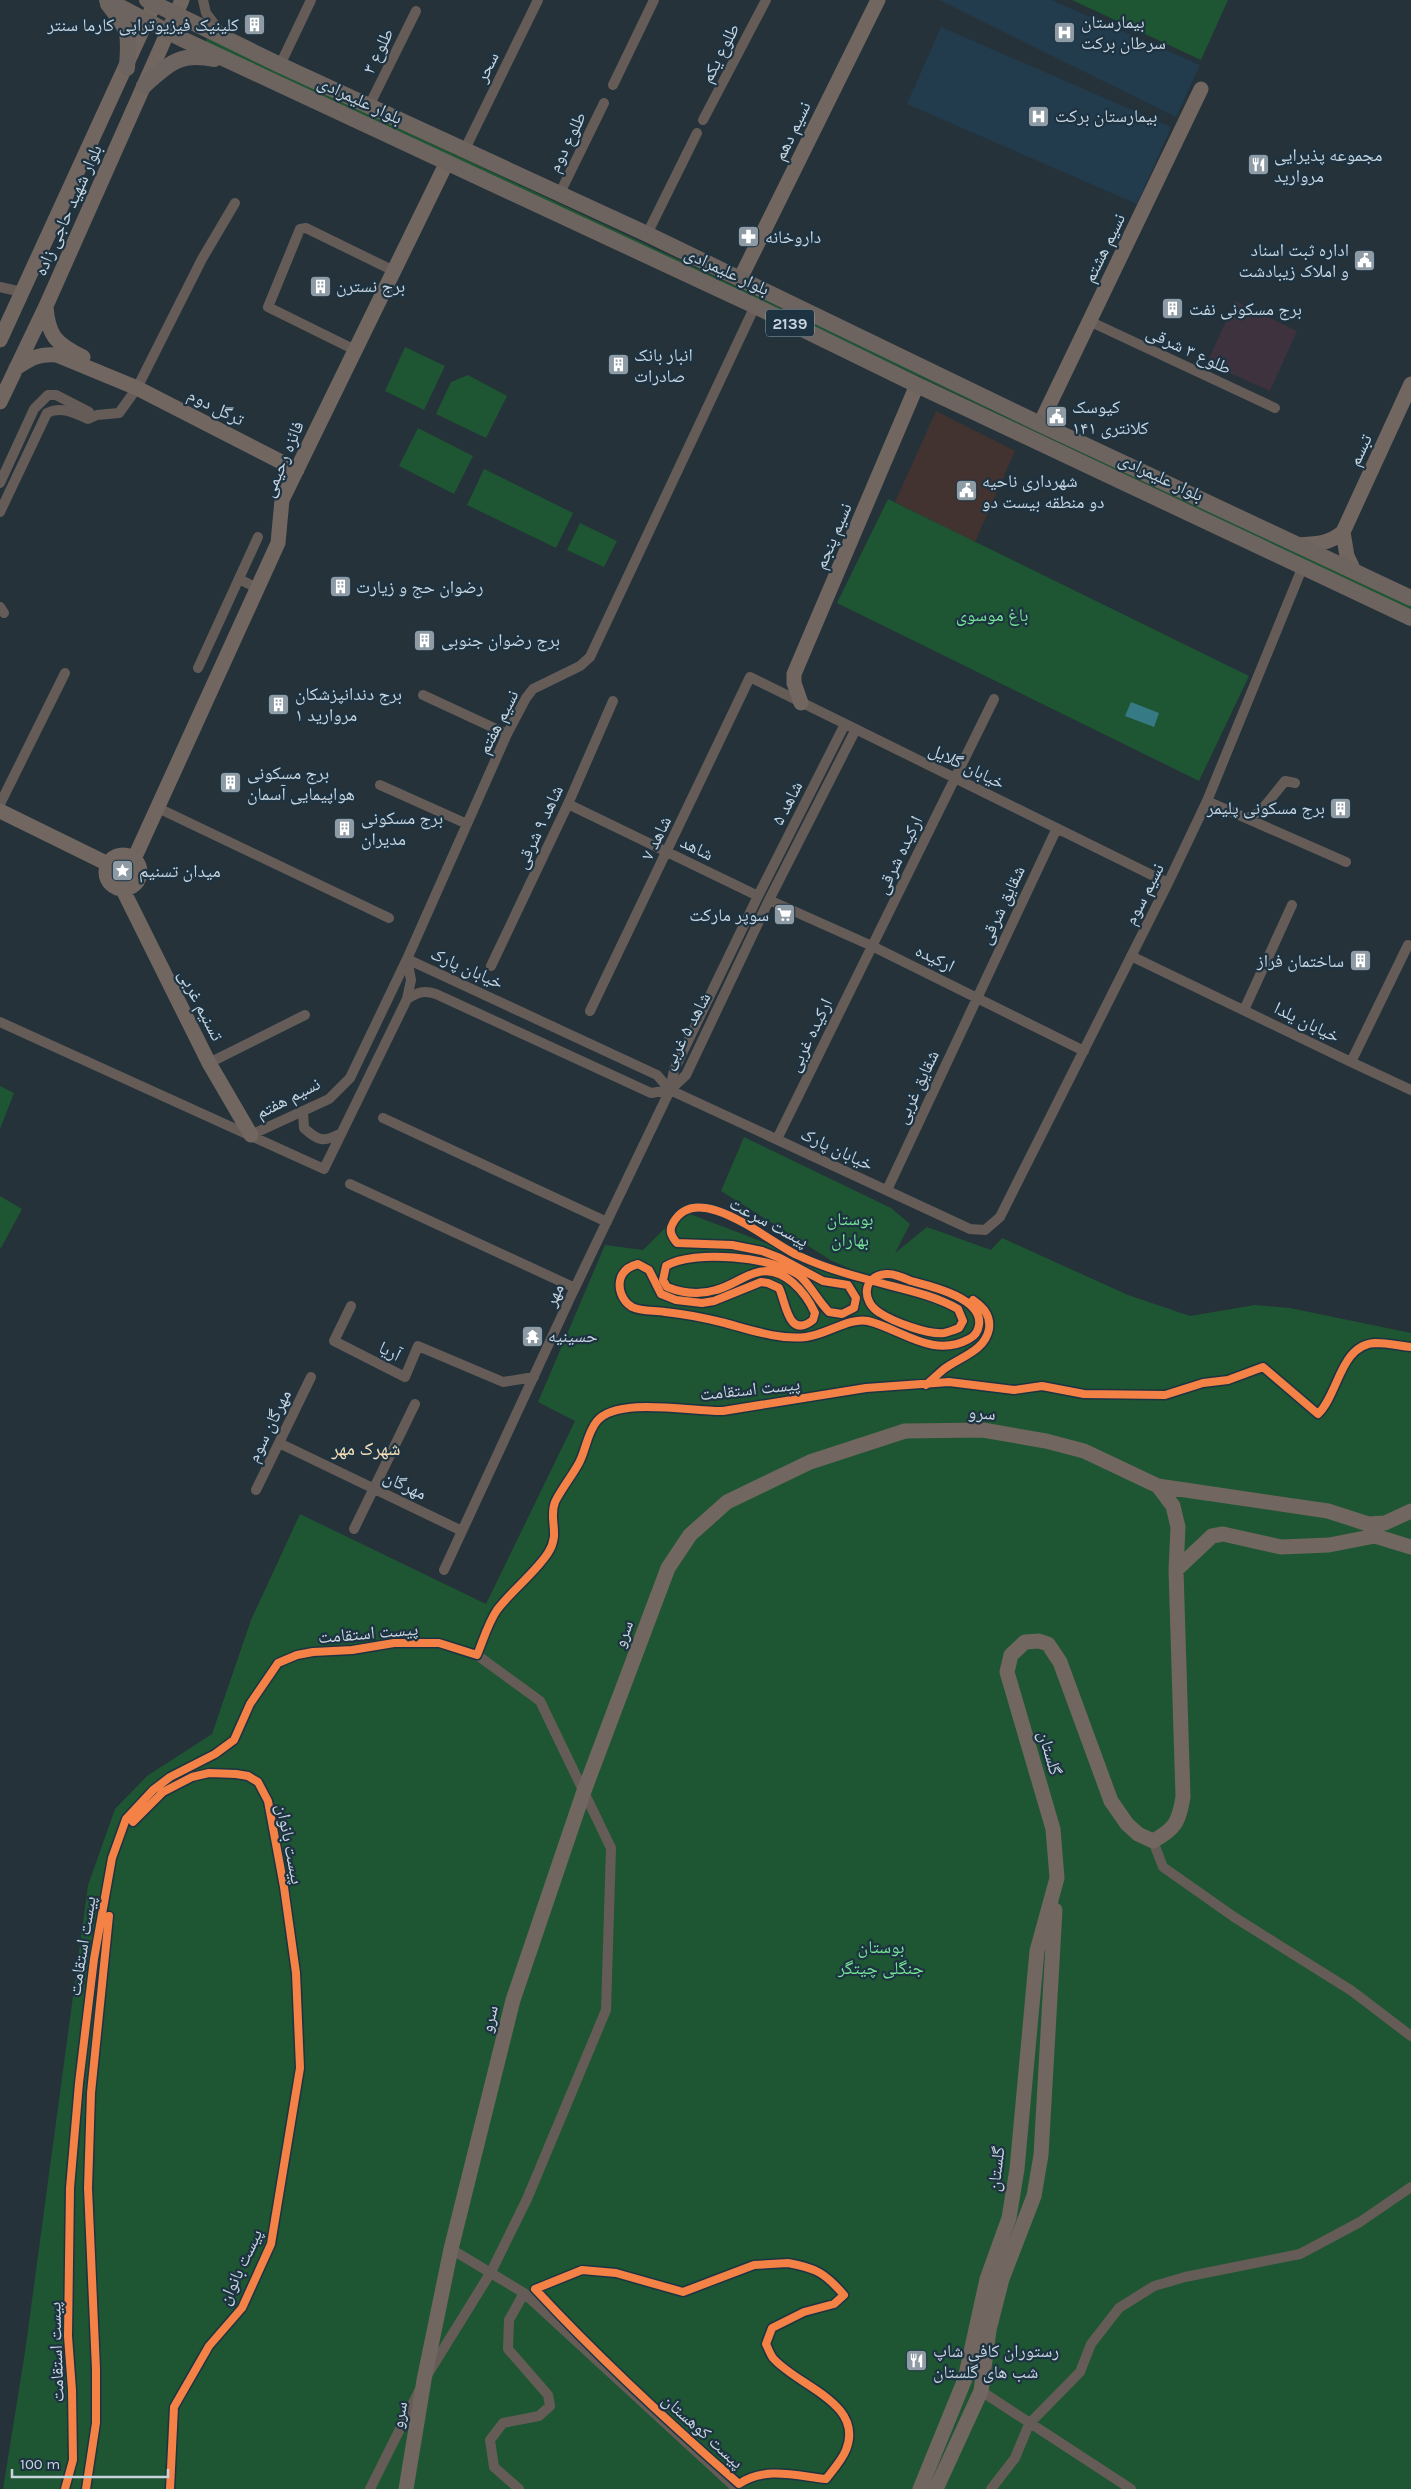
<svg xmlns="http://www.w3.org/2000/svg" width="1411" height="2489" viewBox="0 0 1411 2489" font-family="Karla,'Noto Naskh Arabic',sans-serif">
	<rect width="100%" height="100%" fill="#25323a"/>
	<path fill="#423230" d="M936 411 1015 451 975 542 895 502Z"/>
	<path fill="#223c4e" d="M939 0H1051L1200 65 1176 117Z
		M941 27 1171 127 1137 204 907 104Z"/>
	<path fill="#3d323e" d="M1235 301 1297 331 1270 391 1207 363Z"/>
	<path fill="#1e5532" d="M1072 0H1228L1201 60Z
		M207 38 1411 604V610L815 327 205 43Z
		M405 347 445 366 424 410 385 391Z
		M468 375 507 396 486 438 436 414 451 382Z
		M418 428 473 456 454 494 399 466Z
		M484 469 573 513 556 548 467 505Z
		M888 499 1249 676 1199 781 837 603Z
		M580 523 617 541 604 567 567 550Z
		M0 1086 14 1093 0 1129Z
		M744 1137 891 1208 910 1224 895 1253 927 1227 991 1250 1002 1238 1128 1295 1190 1316 1255 1305 1290 1308 1411 1333V2489H3L25 2352 88 1885 115 1809 147 1776 212 1734 251 1620 300 1514 486 1604 575 1421 538 1402 605 1245 643 1250 682 1211 850 1275H865L832 1261 721 1191Z
		M0 1196 22 1209 1 1248 0 1247Z"/>
	<path fill="#367a85" d="M1131 702 1159 713 1154 727 1125 716Z"/>
	<g fill="none" stroke-linecap="round" stroke-linejoin="round">
		<path stroke="#655c58" stroke-width="10" d="M203 0 206 13 222 34
			M280 65 311 0
			M613 85 654 0
			M369 106 416 11
			M703 120 766 0
			M465 149 538 0
			M559 195 604 103
			M647 234 697 133
			M0 287 22 292
			M1089 321 1275 408
			M355 350 268 307 300 229 306 228 394 271
			M0 483 34 409 48 395H56L89 412
			M0 512 47 413C62 406 74 413 88 419L97 415 119 413 137 388 202 259 235 203
			M239 579 259 589
			M0 607 4 613
			M198 668 258 537
			M423 695 507 734
			M380 785 467 824
			M1207 801 1346 862
			M0 804 65 673
			M568 804 758 896
			M158 808 389 918
			M1247 818 1260 812 1285 781 1295 783
			M769 900 872 946 1084 1051
			M1131 956 1351 1062 1408 945
			M407 959 657 1075 670 1090 970 1229 985 1230 1000 1217 1168 883 1207 801 1303 566
			M491 966 568 804 613 701
			M407 999C418 992 424 990 436 994L651 1093 670 1090
			M1244 1010 1292 905
			M590 1011 750 677 1168 883
			M0 1022 324 1169 407 999 411 980 407 959
			M1351 1062 1411 1090
			M209 1063 305 1015
			M670 1090 686 1075 769 900 856 729
			M303 1112 304 1128C318 1141 324 1143 341 1133
			M383 1118 607 1222
			M251 1135 329 1099 350 1078 407 959 507 734 526 698 533 689 580 666 590 657 755 306
			M777 1139 994 699
			M350 1184 575 1288
			M887 1190 1057 828
			M351 1306 334 1341 405 1377 418 1346 503 1382 534 1377
			M279 1443 462 1531
			M256 1490 311 1377
			M354 1529 415 1404
			M444 1570 571 1296 670 1090 674 1070 758 896 845 724
			M1153 1841 1163 1867 1234 1917 1352 1991 1411 2036
			M451 2249 524 2293 737 2489
			M429 2372 491 2272 527 2199 606 2010 611 1848 540 1701 477 1655
			M981 2391 1131 2489
			M370 2489 419 2391
			M519 2489 494 2467 490 2440 503 2423 539 2416 550 2406 548 2395 508 2349 509 2320 524 2293
			M991 2489 1015 2458 1029 2424 1080 2372 1091 2344 1119 2308 1154 2286 1185 2277 1300 2254 1360 2222 1411 2187"/>
		<path stroke="#716660" stroke-width="15" d="M740 279 878 0
			M46 306C48 336 56 344 83 357
			M0 340 156 0
			M16 368C30 359 39 353 57 355L137 388 297 470
			M0 402 46 306 182 0
			M1040 424 1201 89
			M1343 532 1347 556 1354 571
			M1298 545C1316 544 1329 544 1343 532L1411 384
			M801 703 794 683V674L917 385
			M0 811 108 864
			M106 872a17 17 0 1 1 34 0a17 17 0 1 1-34 0Z
			M134 859 278 543 282 500 447 162
			M122 888 209 1063 251 1135
			M1176 1570 1212 1536 1223 1534 1281 1547 1329 1545 1375 1536 1411 1547
			M406 2489 424 2380 451 2249 513 2000 584 1791 668 1568 690 1535 727 1502 810 1462 905 1431 983 1430 1046 1441 1084 1451 1158 1486 1328 1511 1368 1524 1385 1523 1411 1511
			M920 2489 965 2379 987 2279 1009 2218 1017 2169 1037 1951 1057 1878 1053 1829 1007 1672 1011 1655 1025 1642 1039 1641 1048 1644 1060 1662 1111 1801 1127 1824 1138 1834 1153 1841C1175 1829 1179 1822 1183 1797L1176 1570 1178 1527 1173 1506 1158 1486
			M936 2489 981 2391 989 2330 1002 2279 1034 2196 1041 2155 1055 1910"/>
		<path stroke="#6d645f" stroke-width="16" d="M107 0 180 38 755 306 917 385 1411 618
			M147 0 280 65 647 234 1040 424 1411 598
			M108 4C131 33 129 32 127 68
			M144 86C168 64 180 52 214 59"/>
		<defs>
			<path id="cycleway" d="M866 1279C843 1273 818 1265 797 1255 767 1241 697 1179 673 1223 668 1231 672 1237 677 1243L732 1245 762 1251 780 1258 823 1281 848 1285 856 1298 854 1308 842 1314 829 1312C818 1301 811 1286 800 1276 775 1257 693 1249 666 1266L663 1280 667 1287C682 1293 700 1295 716 1290 732 1286 744 1275 759 1272 784 1266 806 1293 815 1313L813 1320C788 1340 786 1302 779 1288L768 1283 761 1282 714 1301 702 1303 676 1300 661 1294 649 1270 638 1264C630 1266 624 1270 621 1277 617 1288 622 1301 632 1307 642 1312 655 1310 665 1312 685 1314 705 1318 725 1323 751 1330 779 1340 806 1337 826 1335 849 1317 868 1321 901 1329 933 1359 969 1339 975 1336 978 1332 979 1325 983 1298 930 1286 911 1281 904 1278 894 1273 886 1274 862 1276 861 1302 880 1313 894 1322 928 1335 944 1333 949 1332 954 1330 959 1328L963 1321 958 1309C930 1293 896 1288 866 1279
				M926 1385C932 1380 938 1374 944 1369 960 1357 985 1351 989 1329 991 1315 983 1307 973 1300
				M133 1822 163 1792 192 1777 209 1773 236 1774 248 1776 258 1782 268 1801 284 1887 296 1973 300 2068 271 2244 242 2308 209 2346 174 2407 170 2489
				M788 2263C816 2268 825 2273 844 2295L834 2304 804 2312 772 2328 766 2344C768 2348 770 2354 773 2358 797 2386 865 2403 846 2450 842 2460 833 2470 826 2479 797 2476 765 2466 739 2484 668 2422 599 2358 535 2289L582 2270 616 2273 683 2292 754 2265Z
				M65 2489 73 2460 72 2390 68 2336 70 2188 79 2083 94 1959 112 1858 126 1819 153 1790 170 1777 215 1754 234 1740 250 1704 278 1663 297 1655 313 1652 352 1650 394 1643H439L477 1655C483 1641 488 1623 497 1610 512 1590 535 1573 548 1553 561 1533 548 1520 555 1502 562 1488 572 1476 579 1463 586 1450 587 1433 597 1421 618 1396 692 1412 723 1411L866 1388 949 1382 1014 1390 1042 1386 1084 1394 1165 1395 1203 1383 1228 1380 1263 1367 1318 1414C1339 1394 1340 1344 1376 1343 1388 1343 1400 1346 1411 1347
				M86 2489 96 2423V2369L88 2188 91 2093 109 1916"/>
		</defs>
		<use href="#cycleway" stroke="#1d3342" stroke-width="11"/>
		<use href="#cycleway" stroke="#f48246" stroke-width="8"/>
	</g>
	<defs>
		<symbol id="building-square" viewBox="-11 -11 22 22"><rect x="-9" y="-9" width="18" height="18" rx="4" fill="#8e9ba5" stroke="#1d3342"/><path d="M-4-6H4V6H1V3H-1V6H-4ZM-2.5-4.3h1.7v1.8h-1.7ZM.8-4.3h1.7v1.8H.8ZM-2.5-1h1.7V.8h-1.7ZM.8-1h1.7V.8H.8Z" fill="#fff"/></symbol>
		<symbol id="hospital-square" viewBox="-11 -11 22 22"><rect x="-9" y="-9" width="18" height="18" rx="4" fill="#8e9ba5" stroke="#1d3342"/><path d="M-5-5h3v3.5h4V-5h3V5h-3V1.5h-4V5h-3Z" fill="#fff"/></symbol>
		<symbol id="restaurant-square" viewBox="-11 -11 22 22"><rect x="-9" y="-9" width="18" height="18" rx="4" fill="#8e9ba5" stroke="#1d3342"/><path d="M-5-6h1v4h1v-4h1v4h1v-4h1v5L-1.5 .5V6h-2V.5L-5-1ZM5-6V6H3V1.5H1.5Q1.5-4 5-6Z" fill="#fff"/></symbol>
		<symbol id="pharmacy-square" viewBox="-11 -11 22 22"><rect x="-9" y="-9" width="18" height="18" rx="4" fill="#8e9ba5" stroke="#1d3342"/><path d="M-2-6h4v4h4v4h-4v4h-4v-4h-4v-4h4Z" fill="#fff"/></symbol>
		<symbol id="civic-square" viewBox="-11 -11 22 22"><rect x="-9" y="-9" width="18" height="18" rx="4" fill="#8e9ba5" stroke="#1d3342"/><path d="M-.6-6.5H3V-4.5H.6V-3L4-1V1h2V6H-6V1h2V-1L-.6-3ZM-1.2 2.5V6h2.4V2.5Z" fill="#fff"/></symbol>
		<symbol id="sight-square" viewBox="-11 -11 22 22"><rect x="-9" y="-9" width="18" height="18" rx="4" fill="#8e9ba5" stroke="#1d3342"/><path d="M0-6L1.8-2.2L6-1.7L2.9 1.2L3.7 5.4L0 3.3L-3.7 5.4L-2.9 1.2L-6-1.7L-1.8-2.2Z" fill="#fff"/></symbol>
		<symbol id="supermarket-square" viewBox="-11 -11 22 22"><rect x="-9" y="-9" width="18" height="18" rx="4" fill="#8e9ba5" stroke="#1d3342"/><path d="M-6-5.5h2.5l.6 2H6L4.5 2H-2.5L-4.4-4H-6ZM-1.5 3.2a1.3 1.3 0 1 0 .1 0ZM3 3.2a1.3 1.3 0 1 0 .1 0Z" fill="#fff"/></symbol>
		<symbol id="temple-square" viewBox="-11 -11 22 22"><rect x="-9" y="-9" width="18" height="18" rx="4" fill="#8e9ba5" stroke="#1d3342"/><path d="M0-6L5-2H3V0L6.5 2.5H4V6H1.5V3h-3V6H-4V2.5H-6.5L-3 0V-2H-5Z" fill="#fff"/></symbol>
	</defs>
	<g fill-rule="evenodd">
		<use href="#building-square" x="242" y="12" width="25" height="25"/>
		<use href="#hospital-square" x="1052" y="20" width="25" height="25"/>
		<use href="#hospital-square" x="1026" y="104" width="25" height="25"/>
		<use href="#restaurant-square" x="1246" y="152" width="25" height="25"/>
		<use href="#pharmacy-square" x="736" y="224" width="25" height="25"/>
		<use href="#civic-square" x="1352" y="248" width="25" height="25"/>
		<use href="#building-square" x="308" y="274" width="25" height="25"/>
		<use href="#building-square" x="1160" y="296" width="25" height="25"/>
		<use href="#building-square" x="606" y="352" width="25" height="25"/>
		<use href="#civic-square" x="1044" y="404" width="25" height="25"/>
		<use href="#civic-square" x="954" y="478" width="25" height="25"/>
		<use href="#building-square" x="328" y="574" width="25" height="25"/>
		<use href="#building-square" x="412" y="628" width="25" height="25"/>
		<use href="#building-square" x="266" y="692" width="25" height="25"/>
		<use href="#building-square" x="218" y="770" width="25" height="25"/>
		<use href="#building-square" x="1328" y="796" width="25" height="25"/>
		<use href="#building-square" x="332" y="816" width="25" height="25"/>
		<use href="#sight-square" x="110" y="858" width="25" height="25"/>
		<use href="#supermarket-square" x="772" y="902" width="25" height="25"/>
		<use href="#building-square" x="1348" y="948" width="25" height="25"/>
		<use href="#temple-square" x="520" y="1324" width="25" height="25"/>
		<use href="#restaurant-square" x="904" y="2348" width="25" height="25"/>
	</g>
	<g text-anchor="middle" dominant-baseline="central" stroke-width="4.5" stroke-linejoin="round" paint-order="stroke">
		<rect fill="#1d3342" stroke="#94a4af" stroke-width="1" x="766" y="309.5" width="48" height="27" rx="4"/>
		<g font-size="16" font-weight="bold" fill="#c7d4de">
			<text x="790" y="323">2139</text>
		</g>
		<g font-size="18" fill="#c7d4de" stroke="#1d3342" text-anchor="start">
			<text x="1081" y="22">بیمارستان<tspan x="1081" dy="21">سرطان برکت</tspan></text>
			<text x="239" y="25" text-anchor="end">کلینیک فیزیوتراپی کارما سنتر</text>
			<text x="1055" y="116">بیمارستان برکت</text>
			<text x="1274" y="155">مجموعه پذیرایی<tspan x="1274" dy="21">مروارید</tspan></text>
			<text x="765" y="237">داروخانه</text>
			<text x="1349" y="250" text-anchor="end">اداره ثبت اسناد<tspan x="1349" dy="21">و املاک زیبادشت</tspan></text>
			<text x="336" y="286">برج نسترن</text>
			<text x="1189" y="309">برج مسکونی نفت</text>
			<text x="634" y="355">انبار بانک<tspan x="634" dy="21">صادرات</tspan></text>
			<text x="1072" y="407">کیوسک<tspan x="1072" dy="21">کلانتری ۱۴۱</tspan></text>
			<text x="982" y="481">شهرداری ناحیه<tspan x="982" dy="21">دو منطقه بیست دو</tspan></text>
			<text x="356" y="587">رضوان حج و زیارت</text>
			<text x="441" y="640">برج رضوان جنوبی</text>
			<text x="295" y="694">برج دندانپزشکان<tspan x="295" dy="21">مروارید ۱</tspan></text>
			<text x="247" y="773">برج مسکونی<tspan x="247" dy="21">هواپیمایی آسمان</tspan></text>
			<text x="1325" y="808" text-anchor="end">برج مسکونی پلیمر</text>
			<text x="361" y="818">برج مسکونی<tspan x="361" dy="21">مدیران</tspan></text>
			<text x="139" y="871">میدان تسنیم</text>
			<text x="769" y="915" text-anchor="end">سوپر مارکت</text>
			<text x="1344" y="961" text-anchor="end">ساختمان فراز</text>
			<text x="548" y="1336">حسینیه</text>
			<text x="933" y="2351">رستوران کافی شاپ<tspan x="933" dy="21">شب های گلستان</tspan></text>
		</g>
		<g font-size="18" fill="#c7d4de" stroke="#1d3342">
			<text transform="translate(378 51) rotate(-64)">طلوع ۳</text>
			<text transform="translate(720 53) rotate(-63)">طلوع یکم</text>
			<text transform="translate(487 67) rotate(-64)">سحر</text>
			<text transform="translate(360 100) rotate(25)">بلوار علیمرادی</text>
			<text transform="translate(792 131) rotate(-64)">نسیم دهم</text>
			<text transform="translate(567 142) rotate(-64)">طلوع دوم</text>
			<text transform="translate(68 210) rotate(-66)">بلوار شهید حاجی زاده</text>
			<text transform="translate(1104 248) rotate(-64)">نسیم هشتم</text>
			<text transform="translate(727 271) rotate(25)">بلوار علیمرادی</text>
			<text transform="translate(1189 350) rotate(25)">طلوع ۳ شرقی</text>
			<text transform="translate(216 407) rotate(27)">ترگل دوم</text>
			<text transform="translate(1360 450) rotate(-65)">تبسم</text>
			<text transform="translate(283 459) rotate(-67)">فائزه رحیمی</text>
			<text transform="translate(1161 477) rotate(25)">بلوار علیمرادی</text>
			<text transform="translate(833 536) rotate(-67)">نسیم پنجم</text>
			<text transform="translate(498 722) rotate(-63)">نسیم هفتم</text>
			<text transform="translate(967 766) rotate(26)">خیابان گلایل</text>
			<text transform="translate(787 803) rotate(-63)">شاهد ۵</text>
			<text transform="translate(539 827) rotate(-65)">شاهد ۹ شرقی</text>
			<text transform="translate(656 838) rotate(-64)">شاهد ۷</text>
			<text transform="translate(697 848) rotate(26)">شاهد</text>
			<text transform="translate(899 855) rotate(-64)">ارکیده شرقی</text>
			<text transform="translate(1144 894) rotate(-63)">نسیم سوم</text>
			<text transform="translate(1002 905) rotate(-65)">شقایق شرقی</text>
			<text transform="translate(935 958) rotate(26)">ارکیده</text>
			<text transform="translate(467 968) rotate(24)">خیابان پارک</text>
			<text transform="translate(201 1005) rotate(63)">تسنیم غربی</text>
			<text transform="translate(1307 1022) rotate(26)">خیابان یلدا</text>
			<text transform="translate(686 1031) rotate(-62)">شاهد ۵ غربی</text>
			<text transform="translate(810 1035) rotate(-64)">ارکیده غربی</text>
			<text transform="translate(917 1087) rotate(-65)">شقایق غربی</text>
			<text transform="translate(288 1098) rotate(-27)">نسیم هفتم</text>
			<text transform="translate(837 1149) rotate(25)">خیابان پارک</text>
			<text transform="translate(769 1222) rotate(28)">پیست سرعت</text>
			<text transform="translate(554 1295) rotate(-65)">مهر</text>
			<text transform="translate(390 1351) rotate(27)">آریا</text>
			<text transform="translate(750 1389) rotate(-6)">پیست استقامت</text>
			<text transform="translate(982 1413) rotate(4)">سرو</text>
			<text transform="translate(269 1426) rotate(-64)">مهرگان سوم</text>
			<text transform="translate(405 1485) rotate(25)">مهرگان</text>
			<text transform="translate(368 1633) rotate(-5)">پیست استقامت</text>
			<text transform="translate(623 1634) rotate(-69)">سرو</text>
			<text transform="translate(1050 1753) rotate(74)">گلستان</text>
			<text transform="translate(290 1844) rotate(79)">پیست بانوان</text>
			<text transform="translate(82 1946) rotate(-81)">پیست استقامت</text>
			<text transform="translate(489 2019) rotate(-76)">سرو</text>
			<text transform="translate(996 2169) rotate(-83)">گلستان</text>
			<text transform="translate(240 2267) rotate(-65)">پیست بانوان</text>
			<text transform="translate(56 2352) rotate(-92)">پیست استقامت</text>
			<text transform="translate(399 2415) rotate(-80)">سرو</text>
			<text transform="translate(703 2431) rotate(42)">پیست کوهستان</text>
		</g>
		<g font-size="18" fill="#75e595" stroke="#1d3342">
			<text x="992" y="615">باغ موسوی</text>
			<text x="850" y="1219">بوستان<tspan x="850" dy="21">بهاران</tspan></text>
			<text x="881" y="1947">بوستان<tspan x="881" dy="21">جنگلی چیتگر</tspan></text>
		</g>
		<g font-size="19" fill="#f8e0b7" stroke="#1d3342">
			<text x="366" y="1449">شهرک مهر</text>
		</g>
	</g>
	<path d="M12 2469v8h156v-8" fill="none" stroke="#c7d4de" stroke-width="2.5"/>
	<text x="20" y="2469" font-size="15" fill="#c7d4de" stroke="#1d3342" stroke-width="4" paint-order="stroke">100 m</text>
</svg>
